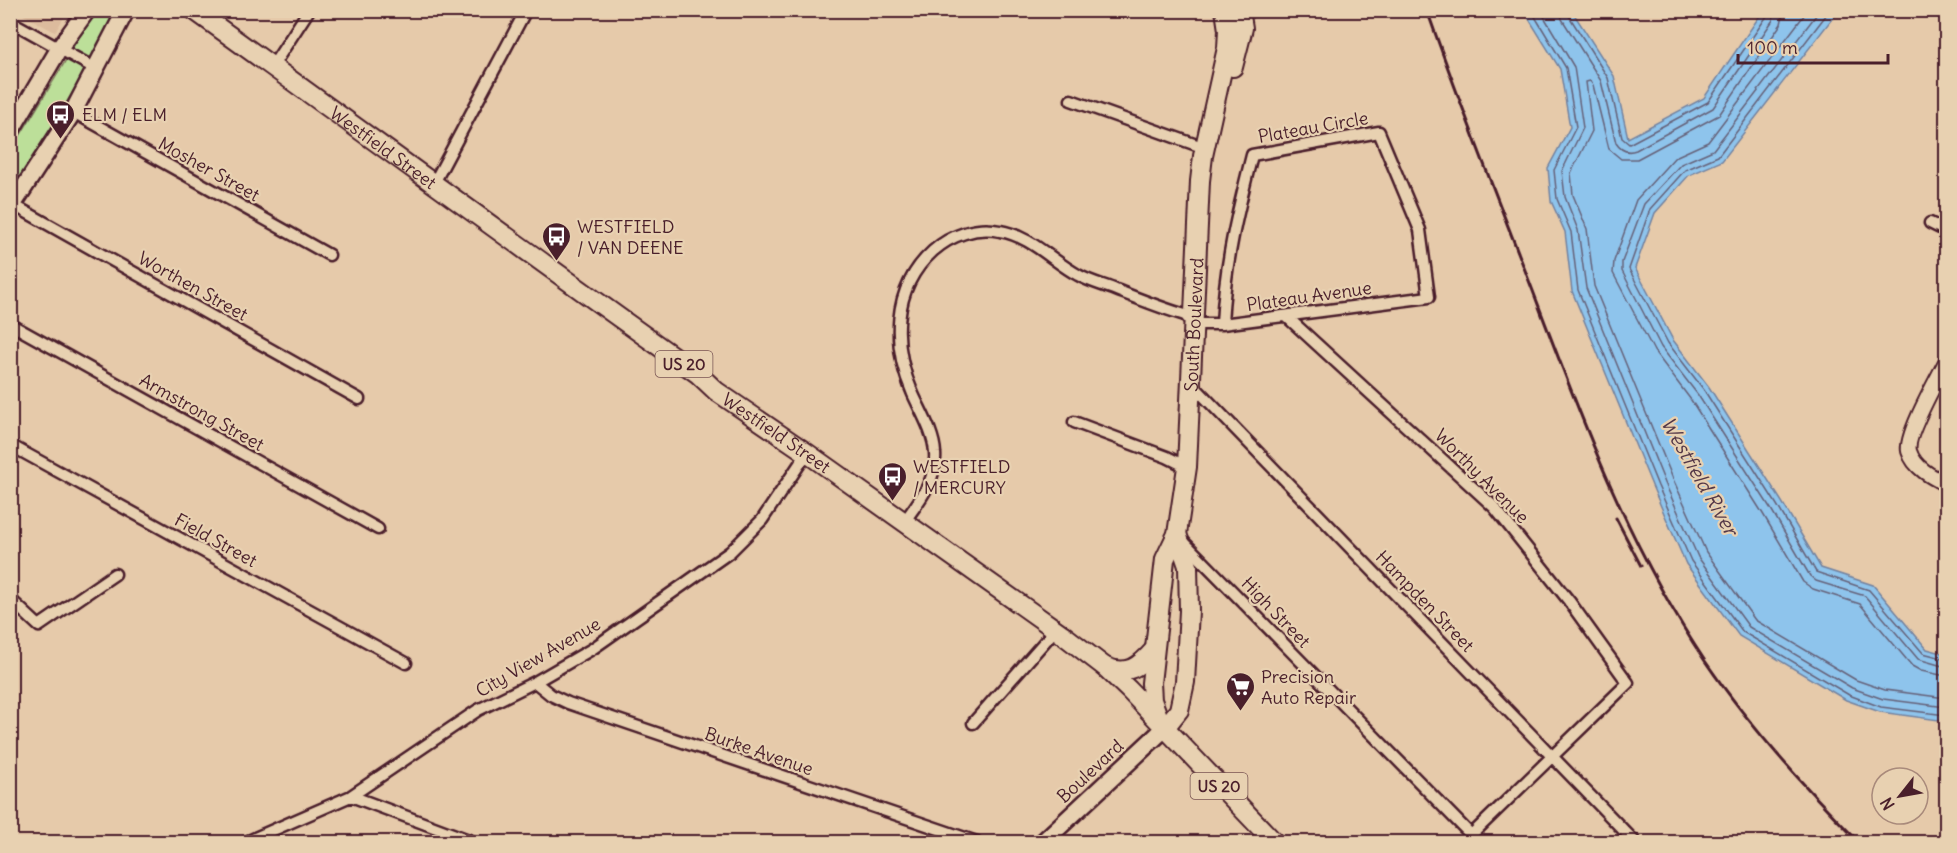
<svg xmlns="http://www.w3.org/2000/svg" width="1957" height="853" viewBox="0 0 1957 853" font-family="Delius,sans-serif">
	<rect width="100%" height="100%" fill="#e6caaa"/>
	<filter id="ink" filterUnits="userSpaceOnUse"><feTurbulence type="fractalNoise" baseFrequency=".0167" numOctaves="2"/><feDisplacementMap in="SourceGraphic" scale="12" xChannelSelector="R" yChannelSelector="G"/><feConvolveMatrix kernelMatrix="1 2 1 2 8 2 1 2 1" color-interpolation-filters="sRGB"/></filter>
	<g filter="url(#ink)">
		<path fill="#dcbb9d" d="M16 11H68L55 32Z"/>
		<path fill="#bcdf99" stroke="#837f62" stroke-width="1.5" d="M93 11H119L83 75 11 195 10 152 63 65Z"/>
		<path fill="#8ec4ec" stroke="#73829f" stroke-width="1.5" d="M1524 11H1572L1614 76 1628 138 1704 98 1763 11H1838L1722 161 1689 175 1655 213 1635 268 1673 340 1709 387 1782 502 1821 568 1873 585 1927 649 1946 654V721L1880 712 1846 700 1739 636 1686 564 1653 488 1572 291 1565 232 1551 201 1548 168 1570 127 1560 69Z"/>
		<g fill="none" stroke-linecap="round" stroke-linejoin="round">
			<path stroke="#656178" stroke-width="1.5" d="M1531 10 1566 68 1576 127 1554 170 1557 199 1571 232 1578 290 1658 486 1691 561 1743 632 1849 695 1881 707 1946 715
				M1540 10 1574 67 1583 128 1562 171 1565 197 1578 230 1586 288 1665 483 1698 557 1749 627 1852 688 1883 699 1946 707
				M1560 10 1562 19 1601 81 1616 143C1621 151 1628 153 1636 150L1713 108 1773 20 1775 10
				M1568 10 1569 16 1608 78 1622 138 1629 144 1708 102 1767 16 1768 10
				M1784 10 1781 24 1719 115 1637 159H1621L1609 149 1593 85 1590 81 1586 82 1592 131 1571 173 1573 195 1587 229 1594 286 1673 479 1706 552 1755 620 1856 680 1885 690 1946 698
				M1808 10 1708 142 1675 157 1636 200 1614 261 1613 273 1654 351 1691 400 1763 514 1803 582 1813 589 1860 604 1912 666 1921 671 1946 676
				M1820 10 1713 150 1681 164 1644 204 1622 262V271L1661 347 1698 395 1771 509 1810 576 1816 581 1865 596 1918 659 1946 667
				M1830 10 1718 156 1685 170 1650 209 1629 269 1668 343 1704 390 1777 505 1816 572 1869 590 1923 653 1946 659"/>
			<defs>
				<path id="minor" d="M10 21 96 69
					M272 67 309 10
					M1071 100 1205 148
					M73 112 329 255
					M434 183 526 10
					M10 203 359 399
					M1930 223 1946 231
					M1286 316 1494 507 1569 601 1628 683 1464 842
					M10 324 378 529
					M1191 383 1635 842
					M1074 422 1167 457 1187 467
					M10 445 406 663
					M904 522C919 501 937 480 935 453 934 433 921 412 913 394 892 346 891 289 933 251 951 235 976 226 1000 231 1031 236 1052 261 1078 275 1090 282 1104 285 1116 290 1139 299 1161 308 1185 315L1193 324H1222L1429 297 1420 230 1379 132 1252 155C1237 214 1225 263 1222 324
					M1182 540 1478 842
					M10 599 39 626 115 574
					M535 682 551 695 568 703 977 842
					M973 723 1055 630
					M351 796 474 842
					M246 842 351 796 478 710 535 682 592 649 730 552 762 520 807 453"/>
				<path id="tertiary" d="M1946 362C1938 378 1905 436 1909 451 1914 468 1932 477 1946 484"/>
				<path id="secondary" d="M10 132 59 49 87 10
					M10 209 73 112 126 10
					M1043 842 1164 729"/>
				<g id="primary">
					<path id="s1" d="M194 10C362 131 529 254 698 374L716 391 807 453 1062 634 1105 667 1129 690 1274 842"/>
					<path d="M1233 67 1243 28 1240 10"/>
					<path d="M1105 667C1128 676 1139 667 1154 650"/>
					<path id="s2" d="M1159 719 1152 700 1151 683 1165 559 1177 534 1187 467 1200 181 1203 156 1227 48 1228 30 1225 10"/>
					<path d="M1164 729 1179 710 1185 682 1189 611 1188 566 1177 534"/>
				</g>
			</defs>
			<use href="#minor" stroke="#4a1f2b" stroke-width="15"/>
			<use href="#tertiary" stroke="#4a1f2b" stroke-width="18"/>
			<use href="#secondary" stroke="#4a1f2b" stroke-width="21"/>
			<use href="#primary" stroke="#4a1f2b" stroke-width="22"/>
			<use href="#minor" stroke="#e8d1b1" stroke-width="10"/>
			<use href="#tertiary" stroke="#e8d1b1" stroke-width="14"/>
			<use href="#secondary" stroke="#e8d1b1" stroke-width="16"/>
			<use href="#primary" stroke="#e8d1b1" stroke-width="18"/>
			<path stroke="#4a1f2b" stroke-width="3" d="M1427 10C1460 105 1497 197 1533 291 1581 418 1629 548 1705 661 1750 727 1803 786 1859 842
				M1616 518 1641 566"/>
		</g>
	</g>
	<defs>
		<symbol id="bus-pin" viewBox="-11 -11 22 30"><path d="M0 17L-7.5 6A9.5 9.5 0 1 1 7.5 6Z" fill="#4a1f2b" stroke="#e8d1b1"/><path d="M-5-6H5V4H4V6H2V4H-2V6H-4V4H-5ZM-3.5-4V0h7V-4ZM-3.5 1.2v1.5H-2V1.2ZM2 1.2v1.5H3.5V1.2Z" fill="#fff"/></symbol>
		<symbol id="supermarket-pin" viewBox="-11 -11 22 30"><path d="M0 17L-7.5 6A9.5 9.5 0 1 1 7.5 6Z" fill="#4a1f2b" stroke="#e8d1b1"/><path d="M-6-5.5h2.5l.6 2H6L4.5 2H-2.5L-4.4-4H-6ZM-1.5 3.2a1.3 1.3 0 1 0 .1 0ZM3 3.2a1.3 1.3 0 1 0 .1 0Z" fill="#fff"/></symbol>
	</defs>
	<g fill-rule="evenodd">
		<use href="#bus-pin" x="44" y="98" width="33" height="45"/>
		<use href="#bus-pin" x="540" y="220" width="33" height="45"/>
		<use href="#bus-pin" x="876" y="460" width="33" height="45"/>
		<use href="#supermarket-pin" x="1224" y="670" width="33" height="45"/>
	</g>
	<g text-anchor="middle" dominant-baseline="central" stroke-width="4.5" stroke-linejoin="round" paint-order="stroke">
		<g fill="#e8d1b1" stroke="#795453" stroke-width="1.5">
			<rect x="655.5" y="351" width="57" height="26" rx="4.5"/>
			<rect x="1190.5" y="773" width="57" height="26" rx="4.5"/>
		</g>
		<g font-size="16" font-weight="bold" fill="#4a1f2b">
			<text x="684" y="364">US 20</text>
			<text x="1219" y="786">US 20</text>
		</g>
		<g font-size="18" fill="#4a1f2b" stroke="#e8d1b1" text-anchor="start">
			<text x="82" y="114">ELM / ELM</text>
			<text x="577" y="226">WESTFIELD<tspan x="577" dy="21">/ VAN DEENE</tspan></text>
			<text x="913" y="466">WESTFIELD<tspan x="913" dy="21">/ MERCURY</tspan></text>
			<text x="1261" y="676">Precision<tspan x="1261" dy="21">Auto Repair</tspan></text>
		</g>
		<g font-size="18" fill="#4a1f2b" stroke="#e8d1b1">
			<text transform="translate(1313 127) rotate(-10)">Plateau Circle</text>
			<text stroke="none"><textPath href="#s1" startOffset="234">Westfield Street</textPath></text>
			<text transform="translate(209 169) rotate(29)">Mosher Street</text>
			<text transform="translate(193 286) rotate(29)">Worthen Street</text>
			<text transform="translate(1309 296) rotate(-8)">Plateau Avenue</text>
			<text stroke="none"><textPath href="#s2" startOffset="400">South Boulevard</textPath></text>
			<text transform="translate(202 412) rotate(29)">Armstrong Street</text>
			<text stroke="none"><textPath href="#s1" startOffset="720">Westfield Street</textPath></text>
			<text transform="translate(1482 476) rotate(45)">Worthy Avenue</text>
			<text transform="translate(216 540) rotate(29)">Field Street</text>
			<text transform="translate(1425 601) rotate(46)">Hampden Street</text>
			<text transform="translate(1276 612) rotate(46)">High Street</text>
			<text transform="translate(538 657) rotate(-30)">City View Avenue</text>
			<text transform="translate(759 751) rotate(19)">Burke Avenue</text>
			<text transform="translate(1090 771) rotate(-43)">Boulevard</text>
		</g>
		<g font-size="20" font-style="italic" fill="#543848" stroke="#e8d1b1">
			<text transform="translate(1700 476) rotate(60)">Westfield River</text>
		</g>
	</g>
	<rect width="1957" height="853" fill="none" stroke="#e8d1b1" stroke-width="36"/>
	<rect x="18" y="18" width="1921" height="817" fill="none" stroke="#4a1f2b" stroke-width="2" filter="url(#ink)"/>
	<g transform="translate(1900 796) rotate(239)"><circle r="28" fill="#e8d1b1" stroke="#a98a7b" stroke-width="1.5"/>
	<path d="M0-4.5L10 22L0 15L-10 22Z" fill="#4a1f2b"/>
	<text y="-9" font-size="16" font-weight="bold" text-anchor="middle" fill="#4a1f2b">N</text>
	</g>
	<path d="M1738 54v9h150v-9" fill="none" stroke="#4a1f2b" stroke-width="3"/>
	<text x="1747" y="54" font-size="18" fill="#4a1f2b" stroke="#e8d1b1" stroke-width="4.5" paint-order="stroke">100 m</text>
</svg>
